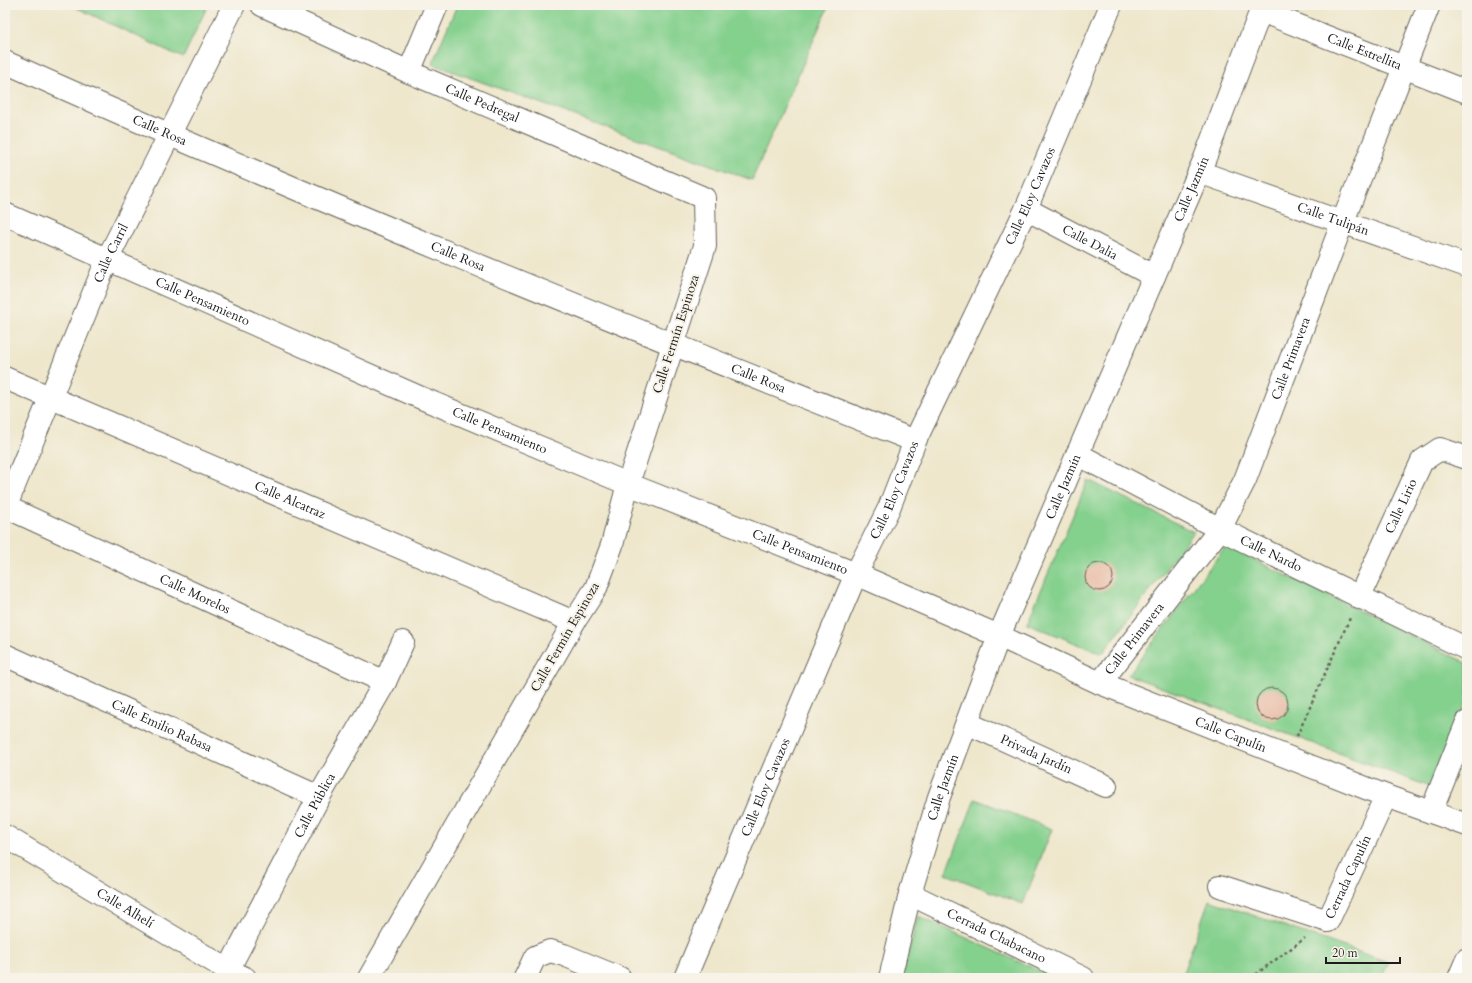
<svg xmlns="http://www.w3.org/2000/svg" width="1472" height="983" viewBox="0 0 1472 983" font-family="Cardo,serif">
	<rect width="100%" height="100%" fill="#f7f3e8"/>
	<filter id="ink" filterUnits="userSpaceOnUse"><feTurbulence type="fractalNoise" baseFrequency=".025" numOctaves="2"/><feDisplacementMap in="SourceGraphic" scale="8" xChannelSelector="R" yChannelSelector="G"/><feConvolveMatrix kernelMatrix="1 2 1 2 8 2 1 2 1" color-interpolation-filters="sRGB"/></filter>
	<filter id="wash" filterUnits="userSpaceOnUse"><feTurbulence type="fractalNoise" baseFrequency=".012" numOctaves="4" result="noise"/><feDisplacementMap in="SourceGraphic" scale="16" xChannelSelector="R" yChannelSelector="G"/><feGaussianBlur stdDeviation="0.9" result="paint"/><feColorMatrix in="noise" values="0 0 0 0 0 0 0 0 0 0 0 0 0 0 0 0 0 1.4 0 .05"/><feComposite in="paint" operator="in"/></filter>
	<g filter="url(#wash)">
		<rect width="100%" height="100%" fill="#eee7cc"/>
		<path fill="#84d08d" stroke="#507654" d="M71 5H208L183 58Z
			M457 5H829L752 180 432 64Z
			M1088 480 1194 532 1102 654 1027 623Z
			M1226 546 1467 663V700L1433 788 1128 675Z
			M975 799 1052 829 1023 904 946 874Z
			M1209 900 1388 962 1382 978H1181Z
			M918 916 1055 978H902Z"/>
		<g id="blocks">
			<path fill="#e7b8a1" d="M1085 577a14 14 0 1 1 28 0a14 14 0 1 1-28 0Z
				M1256 704a16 16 0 1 1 32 0a16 16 0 1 1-32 0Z"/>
		</g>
	</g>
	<g filter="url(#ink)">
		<use href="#blocks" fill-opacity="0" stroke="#66635a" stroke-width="1"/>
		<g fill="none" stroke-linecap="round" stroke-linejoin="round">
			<defs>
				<g id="minor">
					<path id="s1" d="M262 5 409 72 704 198 705 246 628 484 612 545 596 588 574 622 369 978"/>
					<path id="s2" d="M1261 11 1467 92"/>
					<path id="s3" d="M5 62C305 197 610 320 915 441"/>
					<path d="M409 72 437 5"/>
					<path id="s4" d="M1199 172 1467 266"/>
					<path id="s5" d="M1026 209 1154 276"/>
					<path id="s6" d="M5 214 419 397 628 484 856 574 999 636 1100 683 1386 796 1467 825"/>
					<path id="s7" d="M5 378 574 622"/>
					<path id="s8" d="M1077 454 1220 529 1467 649"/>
					<path id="s9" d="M6 507 385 682"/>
					<path id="s10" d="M5 508 107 260 234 5"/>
					<path id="s11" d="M1359 598 1422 461 1440 449 1467 458"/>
					<path id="s12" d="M5 655 319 797"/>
					<path id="s13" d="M1100 683 1220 529 1245 480 1343 221 1429 5"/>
					<path id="s14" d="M967 723 1106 786"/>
					<path d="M1431 812 1467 722"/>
					<path id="s15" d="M5 836 228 970 245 978"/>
					<path id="s16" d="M1220 886 1328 921 1386 796"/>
					<path id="s17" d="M910 894 1083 978"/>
					<path id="s18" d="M228 970 319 797 385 682 403 642"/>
					<path d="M525 978 535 957 550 951 564 955 620 978"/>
					<path id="s19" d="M685 978 856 574 889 508 915 441 1026 209 1111 5"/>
					<path id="s20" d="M890 978 910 894 939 797 999 636 1205 158 1263 5"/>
					<path d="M1459 978 1467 959"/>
				</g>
			</defs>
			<use href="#minor" stroke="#66635a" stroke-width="24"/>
			<path stroke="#66635a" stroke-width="2.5" stroke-dasharray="3 3" stroke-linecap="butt" d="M1297 736 1350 618
				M1251 978 1305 938"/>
			<use href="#minor" stroke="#fff" stroke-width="22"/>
		</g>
	</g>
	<g text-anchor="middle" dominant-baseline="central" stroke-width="4" stroke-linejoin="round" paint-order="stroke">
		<g font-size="13" fill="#1c1c1c" stroke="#f7f3e8">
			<text stroke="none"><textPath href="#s2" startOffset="111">Calle Estrellita</textPath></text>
			<text stroke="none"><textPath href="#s1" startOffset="241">Calle Pedregal</textPath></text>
			<text stroke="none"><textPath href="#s3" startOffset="169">Calle Rosa</textPath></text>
			<text stroke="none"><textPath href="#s20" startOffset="846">Calle Jazmín</textPath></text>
			<text stroke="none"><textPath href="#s19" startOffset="855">Calle Eloy Cavazos</textPath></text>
			<text stroke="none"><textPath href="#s4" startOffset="142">Calle Tulipán</textPath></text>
			<text stroke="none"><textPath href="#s5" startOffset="72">Calle Dalia</textPath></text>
			<text stroke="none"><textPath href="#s10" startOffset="276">Calle Carril</textPath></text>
			<text stroke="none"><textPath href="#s3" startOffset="493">Calle Rosa</textPath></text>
			<text stroke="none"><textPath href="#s6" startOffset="216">Calle Pensamiento</textPath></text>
			<text transform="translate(676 334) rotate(-72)">Calle Fermín Espinoza</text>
			<text stroke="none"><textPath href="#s13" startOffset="380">Calle Primavera</textPath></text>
			<text stroke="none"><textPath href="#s3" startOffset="817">Calle Rosa</textPath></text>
			<text stroke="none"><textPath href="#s6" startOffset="540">Calle Pensamiento</textPath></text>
			<text stroke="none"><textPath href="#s20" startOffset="522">Calle Jazmín</textPath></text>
			<text stroke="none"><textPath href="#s19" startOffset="531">Calle Eloy Cavazos</textPath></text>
			<text stroke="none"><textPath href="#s7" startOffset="310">Calle Alcatraz</textPath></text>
			<text stroke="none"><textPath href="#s11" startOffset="101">Calle Lirio</textPath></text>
			<text stroke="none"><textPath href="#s6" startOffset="864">Calle Pensamiento</textPath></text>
			<text stroke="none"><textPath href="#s8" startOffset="218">Calle Nardo</textPath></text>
			<text stroke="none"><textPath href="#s9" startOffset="208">Calle Morelos</textPath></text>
			<text transform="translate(565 637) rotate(-60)">Calle Fermín Espinoza</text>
			<text stroke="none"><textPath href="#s13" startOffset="56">Calle Primavera</textPath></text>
			<text stroke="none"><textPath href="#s12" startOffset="172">Calle Emilio Rabasa</textPath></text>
			<text stroke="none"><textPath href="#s6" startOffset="1332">Calle Capulín</textPath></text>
			<text stroke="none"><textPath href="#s14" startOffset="76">Privada Jardín</textPath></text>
			<text stroke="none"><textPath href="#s19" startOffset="207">Calle Eloy Cavazos</textPath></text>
			<text stroke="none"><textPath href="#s20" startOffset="198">Calle Jazmín</textPath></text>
			<text stroke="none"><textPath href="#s18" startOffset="186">Calle Pública</textPath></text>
			<text stroke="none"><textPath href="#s16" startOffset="162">Cerrada Capulín</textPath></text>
			<text stroke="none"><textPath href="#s15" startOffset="140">Calle Alhelí</textPath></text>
			<text stroke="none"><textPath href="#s17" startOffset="96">Cerrada Chabacano</textPath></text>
		</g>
	</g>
	<rect width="1472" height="983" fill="none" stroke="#f7f3e8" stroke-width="20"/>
	<path d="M1326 957v6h74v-6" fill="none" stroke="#1c1c1c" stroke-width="2"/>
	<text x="1332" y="957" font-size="12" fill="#1c1c1c" stroke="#f7f3e8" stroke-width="3" paint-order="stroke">20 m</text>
</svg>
